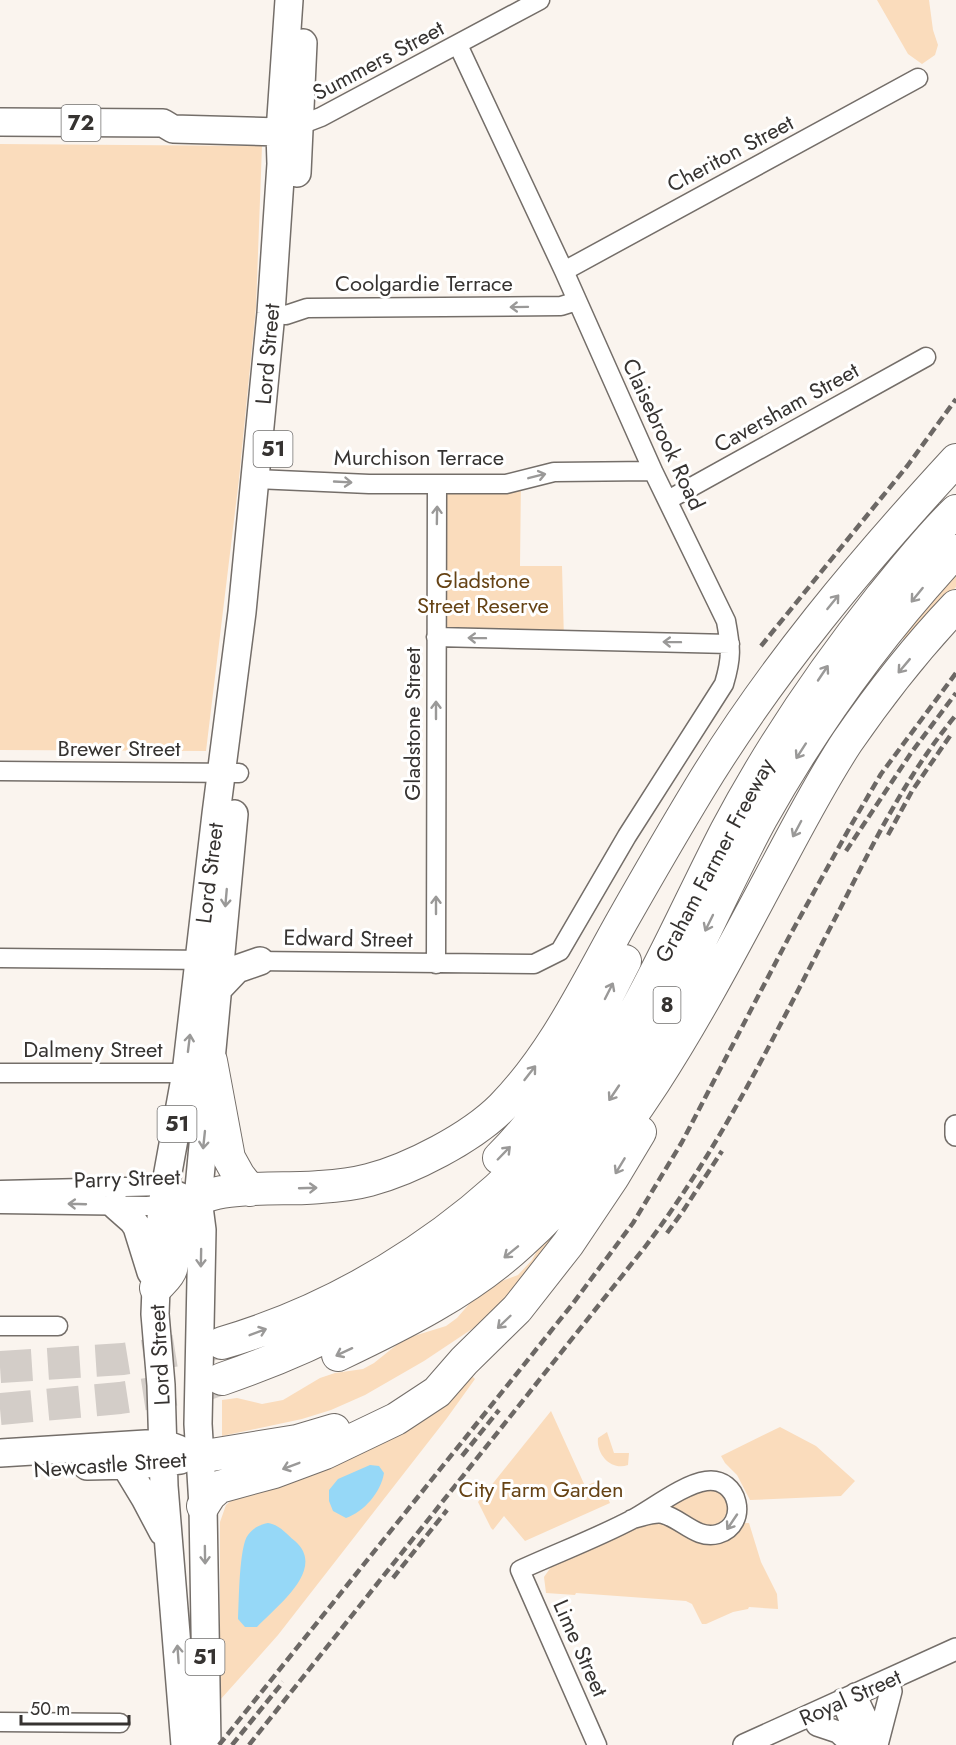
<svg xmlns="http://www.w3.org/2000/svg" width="956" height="1745" viewBox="0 0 956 1745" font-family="Jost,sans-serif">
	<rect width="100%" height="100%" fill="#faf4ee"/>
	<path fill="#fadcbc" d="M877 0H929L933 30 938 45 935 55 922 64 908 54Z
		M0 144 262 146 256 307 239 479 206 751 0 750Z
		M521 480 520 566H562L564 640 436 637 437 484Z
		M956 574V587L907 641 903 640C908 620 941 591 956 574Z
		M582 1197 544 1258 509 1296 478 1325 424 1361 365 1395 331 1410 302 1419 222 1436V1400L237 1398 262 1404 283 1400 320 1378 335 1373 363 1369 374 1363 404 1339 446 1326 457 1318 476 1296 486 1287 518 1275 532 1260 543 1239Z
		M468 1372 475 1379 447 1418 278 1635 220 1700V1522L226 1505 241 1492Z
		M551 1411 585 1486 600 1480 610 1503 525 1541 504 1516 493 1530 491 1528 478 1502Z
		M780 1427 816 1446 855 1481 841 1496 750 1500 737 1475 725 1463 721 1456Z
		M607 1432 614 1453H629L628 1465C611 1471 596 1454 598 1438Z
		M709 1489 722 1492 729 1503C727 1517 722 1524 708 1527L671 1509 672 1503Z
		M651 1521 664 1523 697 1541 740 1523H749L761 1562 777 1594 778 1609 749 1607 748 1609 733 1612 706 1624H702L692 1604 686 1601 576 1593 575 1595 546 1593 544 1577 551 1567Z"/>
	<path fill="#96d8f7" d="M370 1465 379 1466 384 1473C381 1492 364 1512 346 1518L333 1511 329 1501V1490L338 1479Z
		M268 1523C280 1525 285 1533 295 1541 327 1569 277 1606 257 1627H245L238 1619C239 1602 239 1546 248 1535 253 1528 259 1525 268 1523Z"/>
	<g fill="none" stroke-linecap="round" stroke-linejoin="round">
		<path stroke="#d3cdc8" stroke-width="32" stroke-dasharray="32 16" stroke-linecap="butt" d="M0 1367 123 1359 222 1343
			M0 1409 120 1398 205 1385 222 1379"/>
		<defs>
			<path id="minor" d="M300 125 321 117 540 0
				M564 271 918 78
				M271 313 286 315 307 308 561 306 577 301
				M256 479 369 484H506L554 472 653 471
				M668 500 926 357
				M436 637 730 644
				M0 771 239 773
				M0 958 210 960
				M249 961 534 964 560 951 627 836 724 684C732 657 731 648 726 621L653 471 564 271 458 45
				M436 964 437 484
				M0 1073H186
				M0 1190 166 1186 198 1199
				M0 1204 147 1206 172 1204
				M0 1326H58
				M0 1722 120 1723
				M597 1745 520 1570C557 1553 597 1538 633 1519 653 1508 684 1484 706 1481 739 1476 750 1525 718 1534 697 1540 682 1519 663 1514 654 1512 642 1517 632 1519"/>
			<path id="tertiary" d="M956 1126V1135
				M855 1694 869 1724 875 1745
				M842 1700 860 1745
				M817 1725 838 1732 852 1745
				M744 1745 956 1649
				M877 1745 891 1691"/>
			<path id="primary" d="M0 122 163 123 173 129 280 132 296 126
				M297 173 303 43
				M218 989 237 969 260 961
				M116 1206 133 1221 137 1227 151 1272
				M0 1453 162 1443 178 1449
				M125 1465 145 1498 163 1532
				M87 1466 137 1465 180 1460
				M185 1745 164 1486 161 1385 155 1314 156 1288 162 1205 186 1073 216 814 242 612 271 313 281 164 280 132 289 0
				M207 1745 203 1506 198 1424 202 1230 198 1199 234 814"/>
			<path id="motorway" d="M211 1061 229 1158 239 1176 250 1190
				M499 1158C557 1101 588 1033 625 961
				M156 1288C160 1283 169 1276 171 1269 178 1246 168 1225 188 1206 214 1182 285 1191 320 1187 336 1186 354 1184 369 1180 411 1169 471 1138 502 1107 554 1054 586 985 622 921 647 877 673 832 699 789 771 670 862 562 956 460
				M222 1343C356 1304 488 1217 573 1107 638 1023 678 924 726 831 770 748 822 671 881 597 905 568 929 537 956 511
				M338 1355C401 1325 468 1292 520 1244 630 1145 700 1009 769 880 794 834 818 786 847 742 880 694 916 648 956 606
				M222 1379C371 1328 501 1246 597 1119 666 1028 707 919 761 819 815 722 881 632 956 551
				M199 1457 297 1441 334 1430
				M203 1506 210 1495 219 1487 274 1472 325 1453 396 1419 437 1392 464 1361 517 1309 568 1244 613 1177 640 1132"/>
		</defs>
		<use href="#minor" stroke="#746e69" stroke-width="21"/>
		<use href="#tertiary" stroke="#746e69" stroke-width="24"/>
		<use href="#primary" stroke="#746e69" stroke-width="30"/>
		<use href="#motorway" stroke="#746e69" stroke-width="34"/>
		<use href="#minor" stroke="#fff" stroke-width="18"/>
		<use href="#tertiary" stroke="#fff" stroke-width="21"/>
		<use href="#primary" stroke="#fff" stroke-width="27"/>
		<use href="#motorway" stroke="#fff" stroke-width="32"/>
		<path stroke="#6c6865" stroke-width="4.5" stroke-dasharray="9 4.5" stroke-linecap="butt" d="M761 646 908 465 956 399
			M888 835 912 791 952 733
			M846 851 911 753 956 693
			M667 1233 683 1211 722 1151
			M462 1456 499 1410
			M393 1578 447 1510
			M219 1745 571 1306 633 1223 682 1142 789 937 850 827 881 774 956 673
			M232 1745 283 1682
			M249 1745 645 1247C724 1143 780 1024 840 909 874 842 907 774 956 715"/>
	</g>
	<defs><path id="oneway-shaft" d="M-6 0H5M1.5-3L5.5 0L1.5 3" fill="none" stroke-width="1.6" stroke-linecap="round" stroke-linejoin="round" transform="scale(1.5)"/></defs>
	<g stroke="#9a9998">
		<use href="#oneway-shaft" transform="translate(519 307) rotate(179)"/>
		<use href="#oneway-shaft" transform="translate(537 476) rotate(-14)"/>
		<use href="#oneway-shaft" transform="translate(343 482) rotate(3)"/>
		<use href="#oneway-shaft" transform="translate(437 515) rotate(-89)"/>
		<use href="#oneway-shaft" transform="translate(917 595) rotate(129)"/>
		<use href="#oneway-shaft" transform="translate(833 602) rotate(-51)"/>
		<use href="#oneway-shaft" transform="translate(477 638) rotate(-179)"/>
		<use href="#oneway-shaft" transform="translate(672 642) rotate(-179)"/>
		<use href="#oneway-shaft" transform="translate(904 666) rotate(130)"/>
		<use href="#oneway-shaft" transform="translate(823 673) rotate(-56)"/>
		<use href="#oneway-shaft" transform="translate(436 710) rotate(-90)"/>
		<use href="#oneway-shaft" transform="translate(801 751) rotate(123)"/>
		<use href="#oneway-shaft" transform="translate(797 829) rotate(118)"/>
		<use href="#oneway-shaft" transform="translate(226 898) rotate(95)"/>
		<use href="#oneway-shaft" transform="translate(436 905) rotate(-90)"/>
		<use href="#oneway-shaft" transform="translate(709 923) rotate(116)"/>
		<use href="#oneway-shaft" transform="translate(609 991) rotate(-63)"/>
		<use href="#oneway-shaft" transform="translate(189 1043) rotate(-83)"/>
		<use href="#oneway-shaft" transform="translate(530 1073) rotate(-52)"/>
		<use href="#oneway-shaft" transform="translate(614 1093) rotate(124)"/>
		<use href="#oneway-shaft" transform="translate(204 1140) rotate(96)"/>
		<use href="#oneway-shaft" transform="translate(504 1153) rotate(-46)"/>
		<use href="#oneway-shaft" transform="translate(620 1166) rotate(121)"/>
		<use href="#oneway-shaft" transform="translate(308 1188) rotate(-2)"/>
		<use href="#oneway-shaft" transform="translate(77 1204) rotate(-178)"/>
		<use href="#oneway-shaft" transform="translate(511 1252) rotate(141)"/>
		<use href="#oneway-shaft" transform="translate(201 1258) rotate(91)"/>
		<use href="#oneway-shaft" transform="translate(504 1322) rotate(136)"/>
		<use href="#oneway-shaft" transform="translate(258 1332) rotate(-21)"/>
		<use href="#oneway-shaft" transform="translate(344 1352) rotate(155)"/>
		<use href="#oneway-shaft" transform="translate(291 1466) rotate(159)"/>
		<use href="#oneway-shaft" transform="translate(732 1522) rotate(124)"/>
		<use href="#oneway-shaft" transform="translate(205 1555) rotate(89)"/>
		<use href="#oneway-shaft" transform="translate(178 1654) rotate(-94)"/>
	</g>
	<g text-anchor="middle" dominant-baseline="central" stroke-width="6" stroke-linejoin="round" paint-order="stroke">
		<g fill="#fff" stroke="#72706f" stroke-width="1.5">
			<rect x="61.5" y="105" width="39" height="36" rx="4.5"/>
			<rect x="253.5" y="431" width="39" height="36" rx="4.5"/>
			<rect x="653.5" y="987" width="27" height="36" rx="4.5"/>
			<rect x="157.5" y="1106" width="39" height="36" rx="4.5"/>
			<rect x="185.5" y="1639" width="39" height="36" rx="4.5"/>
		</g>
		<g font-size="21" font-weight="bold" fill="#363331">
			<text x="81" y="123">72</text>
			<text x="273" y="449">51</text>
			<text x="667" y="1005">8</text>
			<text x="177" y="1124">51</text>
			<text x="205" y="1657">51</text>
		</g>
		<g font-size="22" fill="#363331" stroke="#fff">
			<text transform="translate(378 60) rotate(-28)">Summers Street</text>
			<text transform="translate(730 153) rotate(-28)">Cheriton Street</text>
			<text x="424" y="283">Coolgardie Terrace</text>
			<text transform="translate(267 354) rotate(-85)">Lord Street</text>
			<text transform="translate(786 407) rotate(-29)">Caversham Street</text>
			<text transform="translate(664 434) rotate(65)">Claisebrook Road</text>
			<text x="419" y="457">Murchison Terrace</text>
			<text transform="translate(412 724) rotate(-90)">Gladstone Street</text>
			<text x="119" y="748">Brewer Street</text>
			<text transform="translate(714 860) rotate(-62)">Graham Farmer Freeway</text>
			<text transform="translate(209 873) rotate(-83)">Lord Street</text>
			<text transform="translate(348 938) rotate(1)">Edward Street</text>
			<text x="93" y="1049">Dalmeny Street</text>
			<text transform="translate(127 1178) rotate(-2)">Parry Street</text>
			<text transform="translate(159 1355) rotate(-93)">Lord Street</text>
			<text transform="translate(110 1464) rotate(-4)">Newcastle Street</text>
			<text transform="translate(581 1648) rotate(66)">Lime Street</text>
			<text transform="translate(850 1697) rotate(-24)">Royal Street</text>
		</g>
		<g font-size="22" fill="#664315" stroke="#fff">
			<text x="483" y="580">Gladstone<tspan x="483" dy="25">Street Reserve</tspan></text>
			<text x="541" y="1489">City Farm Garden</text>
		</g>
	</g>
	<path d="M21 1715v9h108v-9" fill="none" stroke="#363331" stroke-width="3"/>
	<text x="30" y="1715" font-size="18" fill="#363331" stroke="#ffffff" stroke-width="4.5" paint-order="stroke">50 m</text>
</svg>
